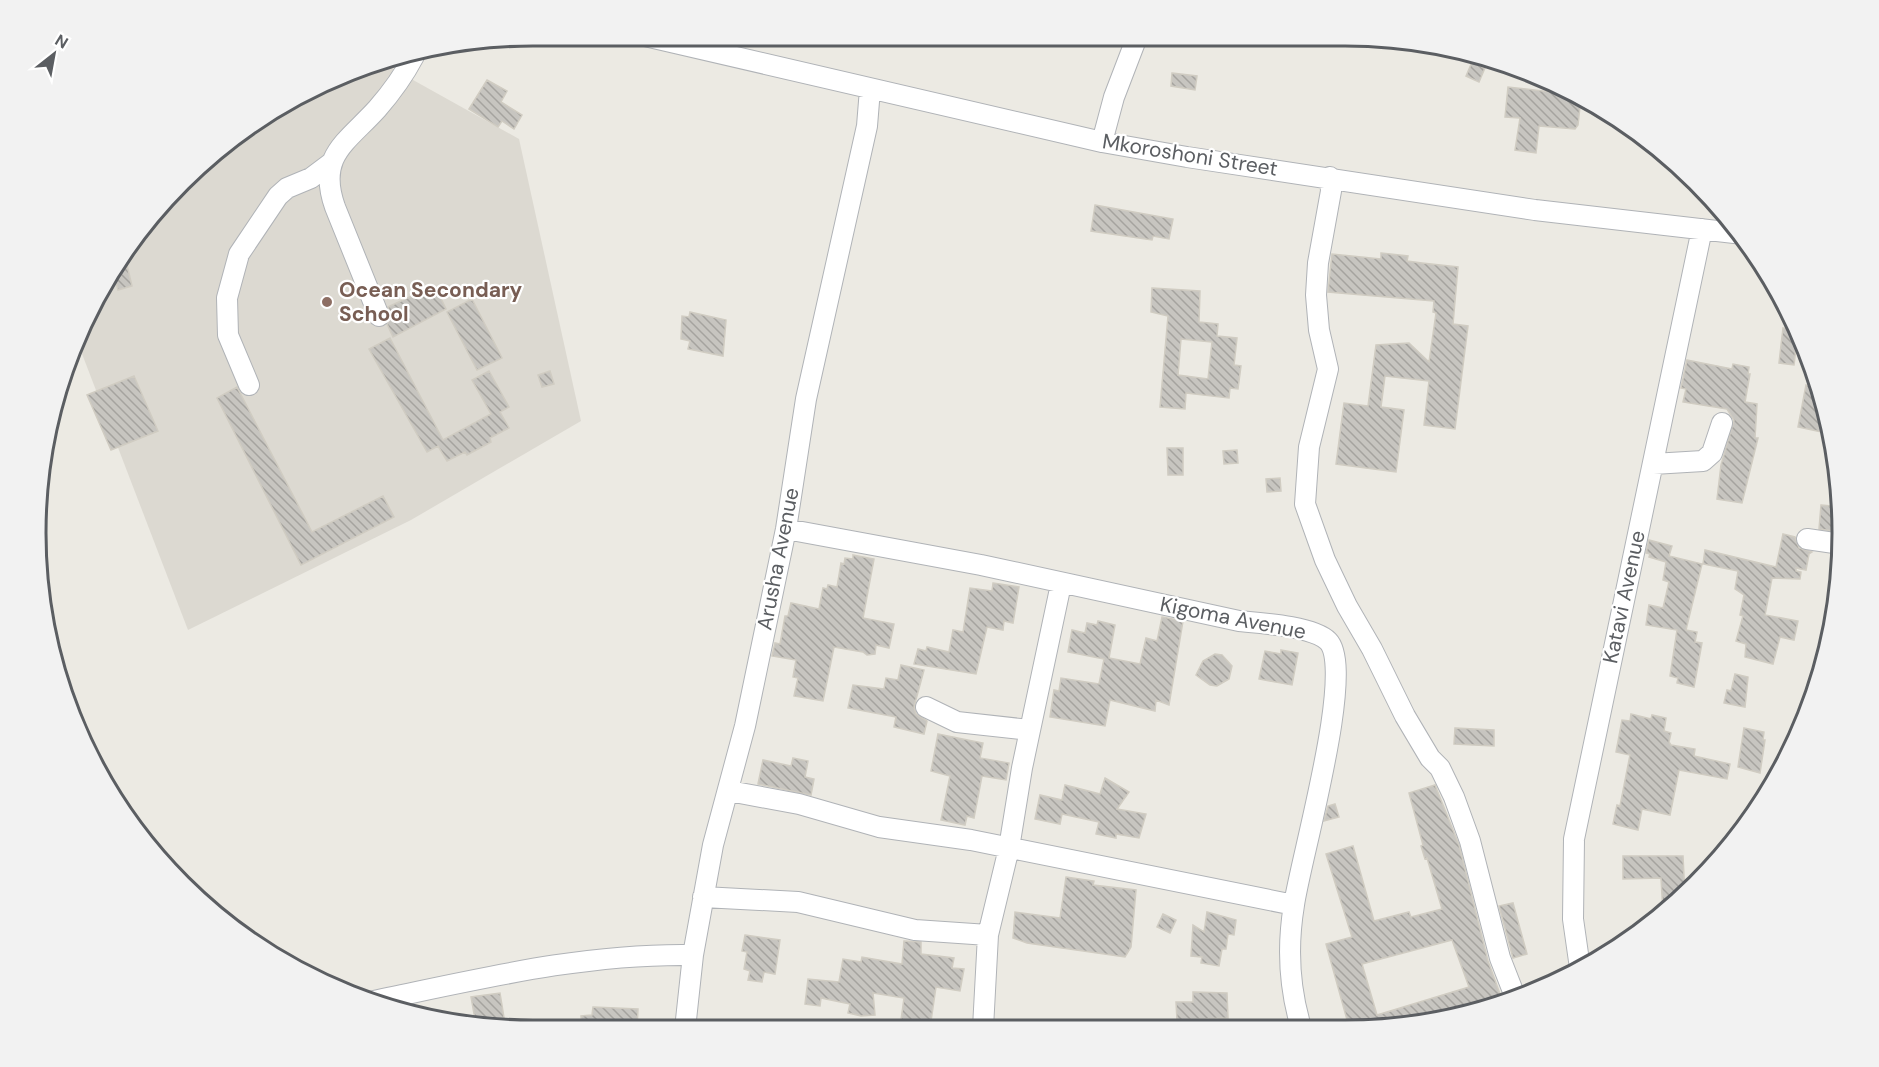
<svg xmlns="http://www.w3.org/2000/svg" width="1879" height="1067" viewBox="0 0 1879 1067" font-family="'DM Sans',sans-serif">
	<defs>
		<pattern id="building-back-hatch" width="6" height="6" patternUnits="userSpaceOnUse" patternTransform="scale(1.5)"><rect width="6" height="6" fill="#c7c5c0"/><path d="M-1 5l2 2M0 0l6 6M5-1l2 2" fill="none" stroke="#a5a39f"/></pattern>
	</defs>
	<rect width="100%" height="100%" fill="#eceae3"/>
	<path fill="#dcd9d1" d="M379 61 519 139 581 421 411 520 188 630 79 346 120 257 231 139Z"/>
	<path fill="url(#building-back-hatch)" stroke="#d0ccc2" stroke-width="1.5" fill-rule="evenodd" d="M1472 62 1485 68 1479 82 1466 76Z
		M1172 73 1197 76 1195 90 1171 86Z
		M487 80 507 91 501 102 522 115 514 129 502 121 498 127 469 109Z
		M1551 83 1581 97 1578 125 1575 129 1539 126 1536 153 1515 150 1520 118 1505 117 1508 87 1551 92Z
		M1095 205 1173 219 1169 239 1153 236 1152 240 1091 231Z
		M1381 253 1408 256 1407 261 1422 263 1458 267 1453 324 1468 326 1455 429 1424 425 1429 381 1385 376 1381 407 1404 410 1396 472 1336 464 1344 403 1368 406 1376 345 1409 343 1429 362 1436 313 1433 312 1434 301 1328 292 1332 254 1381 259Z
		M127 265 132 286 118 290 113 271 115 268Z
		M436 288 446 309 393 337 387 324 391 317 388 307 418 293 419 296Z
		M1152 288 1200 291 1199 322 1218 324 1217 336 1237 338 1234 365 1241 366 1238 389 1230 388 1229 398 1186 393 1185 409 1160 407 1168 316 1151 312ZM1181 339 1212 342 1208 379 1178 375Z
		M472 299 502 358 477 370 447 312Z
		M690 312 726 320 723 356 688 349 690 341 681 339 682 316 689 317Z
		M1783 328 1798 331 1794 365 1779 363Z
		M390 338 443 440 491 414 472 380 489 371 509 407 500 412 509 428 490 438 491 442 467 455 465 452 447 461 438 446 427 452 369 349Z
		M1687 360 1732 369 1733 364 1749 367 1748 374H1750L1745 402 1757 404 1755 438H1758L1742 503 1717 499 1721 465 1734 420 1727 409 1683 402 1686 389 1681 388Z
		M550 371 554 384 542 387 538 375Z
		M134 376 158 431 111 450 87 395Z
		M1806 385 1820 388 1826 405 1831 434 1798 427Z
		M237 387 312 532 383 496 394 517 301 565 217 398Z
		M1167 448H1183V475H1168Z
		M1237 450 1238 463 1224 464 1223 451Z
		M1280 478 1281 491 1267 492 1266 479Z
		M1821 505 1842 507 1841 532 1819 529Z
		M1783 534 1795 537 1799 548 1812 552 1809 554 1806 570 1796 568V571L1801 572 1800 579 1772 578 1765 615 1798 621 1794 640 1780 637 1773 664 1745 657 1746 644 1736 641 1743 616 1740 615 1744 595 1735 589 1738 571 1703 564 1705 550 1776 567Z
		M1649 540 1672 546 1669 556 1702 564 1686 630 1697 632 1695 642 1702 643 1694 687 1677 683 1678 678 1670 676 1677 630 1646 625 1649 605 1663 608 1669 582 1663 580 1666 562 1649 557 1650 554 1646 553Z
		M853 555 874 559 863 618 894 624 889 648 876 645 875 654 867 655 863 652 834 647 823 701 794 696 798 678 793 677 796 660 772 656 775 643 780 644 785 616H788L791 603 819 609 823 588 827 589 828 585 837 587 841 563 844 564 845 558 853 559Z
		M993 583 1019 587 1013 623 1004 621 1003 630 987 627 976 674 914 664 918 649 926 651 927 647 949 652 953 630 963 632 970 588 992 591Z
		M1162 617 1183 621 1169 705 1156 700 1155 711 1110 700 1105 726 1050 717 1054 690 1059 691 1061 678 1099 684 1104 659 1068 652 1072 630 1085 633 1087 623 1097 625 1098 621 1115 625 1109 658 1140 664 1146 638 1157 641Z
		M1281 650 1298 653 1292 685 1259 679 1265 651 1281 654Z
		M1215 654 1222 655 1232 666 1229 679 1217 686 1210 685 1196 675 1203 661Z
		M901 665 924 670 914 707 916 714 927 721 924 734 894 727 896 717 848 708 853 685 884 689 886 678 898 680Z
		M1735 674 1748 677 1745 707 1724 703 1727 690 1731 691Z
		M1631 714 1651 719 1652 715 1666 718 1664 731 1671 733 1669 742 1671 745 1695 749 1694 756 1730 764 1727 779 1679 770 1670 815 1642 809 1638 830 1613 824 1617 805 1620 806 1630 755 1616 752 1622 720 1630 721Z
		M1455 728 1494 730V746L1454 744Z
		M1744 728 1764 732 1763 740H1765L1760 773 1738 767Z
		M938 734 983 743 980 758 1009 763 1006 780 982 776 974 818 967 816 965 825 941 820 950 776 931 771Z
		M793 758 808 761 805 777 814 779 811 795 758 784 763 760 791 766Z
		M1105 778 1129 792 1117 809 1146 814 1139 838 1116 834V838L1096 834 1099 822 1062 814 1060 824 1035 819 1040 795 1062 800 1065 785 1100 794Z
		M1435 785 1459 845 1488 961 1504 1005 1410 1027H1349L1326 944 1352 937 1326 854 1353 846 1374 921 1409 912 1411 917 1442 909 1427 858 1425 859 1421 846 1423 845 1409 793ZM1452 940 1469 987 1377 1015 1362 964Z
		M1335 804 1339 817 1324 821 1328 806Z
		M1623 856H1683L1685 896 1663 913 1661 878 1623 879Z
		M1066 877 1094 881 1093 885 1136 890 1131 947 1125 957 1027 943 1013 938 1015 912 1060 918Z
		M1513 903 1527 954 1513 958 1499 906Z
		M1207 912 1236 920 1234 935 1228 934 1226 949H1222L1219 966 1201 963 1202 957 1191 956 1193 925 1204 932Z
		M1163 914 1176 920 1170 933 1157 927Z
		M745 935 780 940 775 974 764 972 762 982 748 980 750 971 744 969 747 952 742 951Z
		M904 941 921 942V954L954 958 952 968 964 969 960 991 936 987 930 1028 914 1029 915 1023 901 1020 904 998 873 993 875 1015 861 1016 848 1013 850 1004 821 998 820 1006 805 1004 808 979 839 982 843 959 861 962 862 957 902 964Z
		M1193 992 1227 993 1228 1018 1177 1020 1176 1002H1193Z
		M500 993 506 1030 476 1025 471 997Z
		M593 1007 638 1009 637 1029 582 1028 581 1016 592 1015Z"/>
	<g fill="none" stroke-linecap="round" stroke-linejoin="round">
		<defs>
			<path id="minor" d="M645 36 1102 142 1187 157 1535 210 1743 234
				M1102 142 1114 97 1137 37
				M1330 177 1331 191 1318 263 1316 295 1319 330 1328 369 1309 447 1305 504 1325 560 1347 606 1372 649 1405 716 1430 758 1440 768 1454 797 1470 841 1500 958 1516 999
				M379 316 335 207C317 156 346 143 377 109 391 93 404 75 414 56
				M249 385 228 335 227 298 239 254 278 196 287 188 311 178 331 163
				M1653 464 1703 461 1712 453 1722 423
				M786 529 981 565 1239 621C1260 623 1313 626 1328 641 1356 669 1300 861 1294 905 1287 947 1289 987 1301 1027
				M1807 539 1841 544
				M926 707 957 722 1030 730
				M729 791 799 804 879 827 971 840 1294 905
				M703 897 798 902 915 930 988 935
				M1580 968 1573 919 1574 839 1702 229
				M368 1002C476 980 582 953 693 955
				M983 1028 988 935 1009 848 1022 768 1061 584
				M685 1029 693 955 713 845 745 726 786 529 806 399 867 126 870 89"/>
		</defs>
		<use href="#minor" stroke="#b0b3b7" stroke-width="22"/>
		<use href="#minor" stroke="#fff" stroke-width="20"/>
	</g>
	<circle fill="#8d6e63" stroke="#fff" stroke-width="2" cx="327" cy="302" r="6"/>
	<g text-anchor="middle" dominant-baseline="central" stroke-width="4.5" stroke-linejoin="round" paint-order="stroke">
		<g font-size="21" fill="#5b5e62" stroke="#fff">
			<text transform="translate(1190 155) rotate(9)">Mkoroshoni Street</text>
			<text transform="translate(778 559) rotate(-79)">Arusha Avenue</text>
			<text transform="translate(1624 597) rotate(-78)">Katavi Avenue</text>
			<text transform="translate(1233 618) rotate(11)">Kigoma Avenue</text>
		</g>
		<g font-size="21" font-weight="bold" fill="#785e54" stroke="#fff" text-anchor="start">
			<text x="339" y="290">Ocean Secondary<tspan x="339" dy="24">School</tspan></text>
		</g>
	</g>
	<path d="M0 0H1879V1067H0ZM533 46H1345A487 487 0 0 1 1832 533V533A487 487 0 0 1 1345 1020H533A487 487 0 0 1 46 533V533A487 487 0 0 1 533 46Z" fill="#f2f2f2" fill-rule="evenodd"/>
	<path fill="none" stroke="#5b5e62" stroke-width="3" d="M533 46H1345A487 487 0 0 1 1832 533V533A487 487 0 0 1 1345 1020H533A487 487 0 0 1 46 533V533A487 487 0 0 1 533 46Z"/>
	<g transform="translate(54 54) rotate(31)" stroke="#ffffff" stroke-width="4.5" paint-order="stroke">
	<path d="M0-4.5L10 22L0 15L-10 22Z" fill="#5b5e62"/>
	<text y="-9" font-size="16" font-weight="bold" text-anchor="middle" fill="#5b5e62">N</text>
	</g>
</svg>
